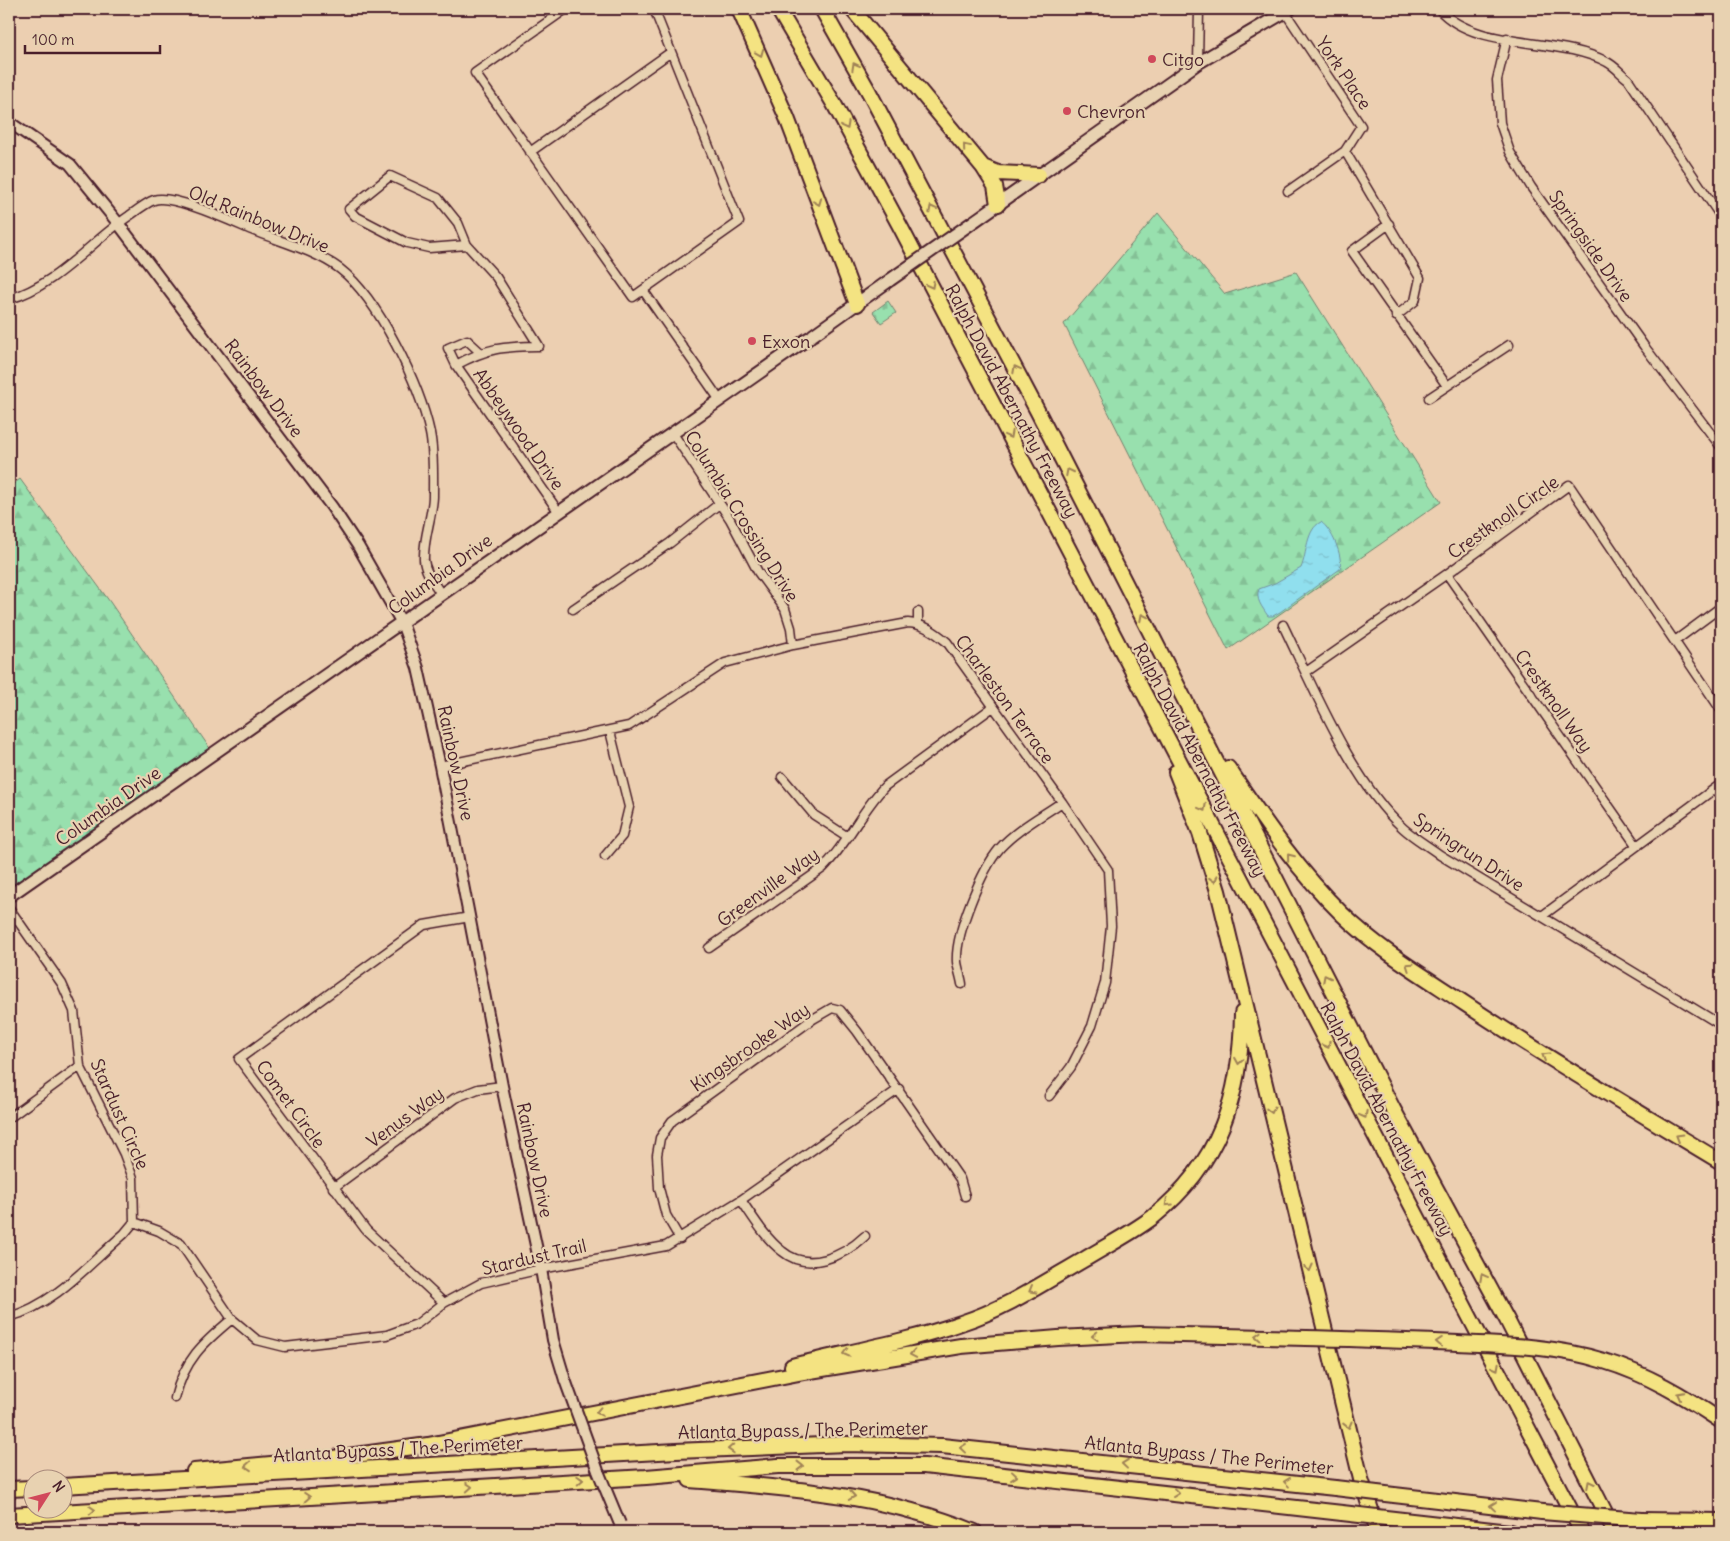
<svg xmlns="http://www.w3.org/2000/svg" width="1730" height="1541" viewBox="0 0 1730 1541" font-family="Delius,sans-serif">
	<defs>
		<pattern id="forest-firs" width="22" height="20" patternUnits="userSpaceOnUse" patternTransform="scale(1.25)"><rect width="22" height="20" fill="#98e0ae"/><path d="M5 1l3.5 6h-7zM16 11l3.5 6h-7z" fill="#84c096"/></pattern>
		<pattern id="cemetery-stones" width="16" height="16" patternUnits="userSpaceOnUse" patternTransform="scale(1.25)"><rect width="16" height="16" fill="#98e0ae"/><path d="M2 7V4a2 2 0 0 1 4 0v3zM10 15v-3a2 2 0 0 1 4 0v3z" fill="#84c096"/></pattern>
		<pattern id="water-ripples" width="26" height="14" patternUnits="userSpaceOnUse" patternTransform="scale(1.25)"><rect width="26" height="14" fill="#90dfee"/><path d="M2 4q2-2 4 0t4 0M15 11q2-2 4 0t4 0" fill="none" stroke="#7ebfcc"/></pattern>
	</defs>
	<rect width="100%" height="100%" fill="#eccfb1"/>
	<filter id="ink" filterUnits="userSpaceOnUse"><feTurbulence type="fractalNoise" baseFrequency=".02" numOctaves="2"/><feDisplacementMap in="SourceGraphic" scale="10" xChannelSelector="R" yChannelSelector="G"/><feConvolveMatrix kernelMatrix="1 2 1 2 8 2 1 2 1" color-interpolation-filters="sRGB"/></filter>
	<g filter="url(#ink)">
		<path fill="url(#forest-firs)" stroke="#71806c" d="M1158 213 1225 294 1296 272 1441 502 1228 650 1064 324Z
			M20 479 110 602 213 753 9 890V487Z"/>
		<path fill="url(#cemetery-stones)" stroke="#71806c" d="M888 301 896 313 881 323 873 312Z"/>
		<path fill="url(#water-ripples)" stroke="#7492a0" d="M1321 522C1332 530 1343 555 1340 569L1280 612 1273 616H1268C1262 607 1255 599 1259 589L1275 583 1301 568C1307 554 1306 529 1321 522Z"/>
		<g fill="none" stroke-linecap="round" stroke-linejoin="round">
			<defs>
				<path id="minor" d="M566 9 475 73 633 297 739 222 654 9
					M1439 9C1476 51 1558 36 1607 62 1615 66 1621 74 1628 79L1721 217
					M1285 12 1361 126 1345 151 1288 191
					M1507 38 1497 80 1500 123 1510 152 1531 187 1644 346 1721 447
					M1198 63 1199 9
					M1345 151 1420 278 1415 301 1396 316
					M530 152 671 52
					M1389 224 1352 251 1447 386
					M467 245 429 248 407 243 355 216 349 209 390 176 438 198 458 223 467 245 496 277 539 346C502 347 489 347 456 365L558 511
					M643 290 719 399
					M9 299C56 286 89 243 129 216 136 211 146 203 154 200 172 193 235 223 254 231 282 242 316 251 340 269 379 299 420 386 430 433 434 452 433 477 433 497 432 518 423 539 424 560 425 573 435 584 441 594
					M456 365 448 348 467 340 480 352
					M1429 398 1509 345
					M672 432 730 519 758 572 785 609 791 628 793 645
					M1447 574 1636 845
					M573 609 670 543 719 504
					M918 612V624
					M1283 625C1313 687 1353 783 1403 828 1414 838 1428 846 1440 855L1721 1025
					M1675 641 1721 607
					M1306 672 1447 574 1569 485 1721 710
					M440 766 629 726 725 663 793 645 908 623C924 624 935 632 947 642L1062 802 1108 870 1111 926 1105 983 1092 1026 1071 1067 1049 1096
					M782 777 814 815 848 837
					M605 856 622 836 629 807 610 731
					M9 908 62 984 74 1011 80 1066 124 1154 133 1178 134 1222 124 1234C89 1264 54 1305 9 1317
					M1542 916 1721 784
					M709 948 823 868C848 843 861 811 885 786L993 707
					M962 984C961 977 958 969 957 962 955 933 982 869 1000 848 1016 830 1042 816 1062 802
					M9 1118 80 1066
					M333 1188 455 1098 478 1089 502 1086
					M741 1200C753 1217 765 1238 782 1251 808 1273 844 1256 865 1236
					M134 1222 159 1231 181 1244 232 1319 257 1340 285 1347 387 1335 417 1324 444 1303 481 1283 541 1269 666 1246 741 1200 899 1089
					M680 1239 666 1215 659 1188 657 1155 660 1138 672 1121 813 1019 832 1008 840 1010 857 1031 960 1179 965 1196
					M444 1303 366 1230 239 1059 424 925 470 917
					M175 1398C184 1360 203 1343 232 1319
					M452 1532H507"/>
				<path id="tertiary" d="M9 122 70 164 118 223 332 507 358 546 402 623 418 668 440 766 502 1086 541 1269 553 1340 565 1380"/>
				<path id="secondary" d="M973 222 1198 63 1290 9
					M813 335 890 280
					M9 896 809 338"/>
				<path id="motorway" d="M739 9 787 118 857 304
					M778 9 834 104 901 228 1582 1532
					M822 9 869 92 1038 412 1393 1109 1507 1320 1615 1532
					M852 9 983 167 998 173 1039 175
					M983 167 995 186 998 204
					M1228 768C1263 819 1297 870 1342 914 1378 949 1422 975 1464 1003 1548 1059 1635 1110 1721 1162
					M1176 772 1200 833 1218 891 1361 1479 1378 1532
					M792 1366C848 1352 906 1342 961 1323 1005 1309 1045 1282 1085 1259 1108 1245 1132 1233 1153 1217 1220 1163 1241 1096 1242 1013
					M194 1471 326 1459 428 1445 804 1372 961 1346 1058 1338 1140 1334 1306 1338
					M690 1480C789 1488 881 1494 975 1532
					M62 1486 676 1451 846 1444 942 1446 1335 1488
					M9 1489 32 1488
					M1394 1495 1542 1512
					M9 1515 646 1477 778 1466H924L1342 1513
					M1403 1520 1510 1532
					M1641 1520 1721 1521"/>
			</defs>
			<use href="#minor" stroke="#4a1f2b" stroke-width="11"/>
			<use href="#tertiary" stroke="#4a1f2b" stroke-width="14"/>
			<use href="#secondary" stroke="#4a1f2b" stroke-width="15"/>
			<use href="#motorway" stroke="#4a1f2b" stroke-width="18"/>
			<use href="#minor" stroke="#e8d2b1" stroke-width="8"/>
			<use href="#tertiary" stroke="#e8d2b1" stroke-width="10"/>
			<use href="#secondary" stroke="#e8d2b1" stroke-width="11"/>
			<use href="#motorway" stroke="#f4e382" stroke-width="14"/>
			<defs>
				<path id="tertiary-bridge" d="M565 1380 598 1471 620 1524"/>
				<path id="secondary-bridge" d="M890 280 973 222"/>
				<path id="motorway-bridge" d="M1306 1338C1357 1339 1407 1341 1458 1343 1507 1345 1556 1346 1604 1361 1647 1374 1684 1396 1721 1421
					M1335 1488 1394 1495
					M1542 1512 1641 1520
					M1342 1513 1403 1520"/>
			</defs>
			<use href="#tertiary-bridge" stroke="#4a1f2b" stroke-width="14" stroke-linecap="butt"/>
			<use href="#secondary-bridge" stroke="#4a1f2b" stroke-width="15" stroke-linecap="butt"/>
			<use href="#motorway-bridge" stroke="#4a1f2b" stroke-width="18" stroke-linecap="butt"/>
			<use href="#tertiary-bridge" stroke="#e8d2b1" stroke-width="10"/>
			<use href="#secondary-bridge" stroke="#e8d2b1" stroke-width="11"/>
			<use href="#motorway-bridge" stroke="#f4e382" stroke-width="14"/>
		</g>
		<defs><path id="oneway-chevron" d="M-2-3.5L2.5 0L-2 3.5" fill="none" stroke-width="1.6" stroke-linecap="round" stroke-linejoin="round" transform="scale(1.25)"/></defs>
		<g stroke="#9f8156">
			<use href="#oneway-chevron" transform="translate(760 53) rotate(68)"/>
			<use href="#oneway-chevron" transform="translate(855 66) rotate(-119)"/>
			<use href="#oneway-chevron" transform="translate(846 126) rotate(62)"/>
			<use href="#oneway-chevron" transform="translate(966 147) rotate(-130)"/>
			<use href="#oneway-chevron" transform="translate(818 202) rotate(69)"/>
			<use href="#oneway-chevron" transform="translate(932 209) rotate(-118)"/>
			<use href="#oneway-chevron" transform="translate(931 285) rotate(62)"/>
			<use href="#oneway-chevron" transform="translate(1016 369) rotate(-118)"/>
			<use href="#oneway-chevron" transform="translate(1009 435) rotate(62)"/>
			<use href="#oneway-chevron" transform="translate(1069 472) rotate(-117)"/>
			<use href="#oneway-chevron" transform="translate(1143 617) rotate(-117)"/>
			<use href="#oneway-chevron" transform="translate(1203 808) rotate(62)"/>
			<use href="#oneway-chevron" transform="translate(1290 857) rotate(-129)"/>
			<use href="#oneway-chevron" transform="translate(1214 879) rotate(73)"/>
			<use href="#oneway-chevron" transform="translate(1409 966) rotate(-146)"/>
			<use href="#oneway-chevron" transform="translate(1326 978) rotate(-117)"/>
			<use href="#oneway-chevron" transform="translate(1327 1045) rotate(62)"/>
			<use href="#oneway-chevron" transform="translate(1545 1056) rotate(-149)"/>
			<use href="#oneway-chevron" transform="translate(1239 1061) rotate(99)"/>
			<use href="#oneway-chevron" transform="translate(1271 1110) rotate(76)"/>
			<use href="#oneway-chevron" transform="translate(1364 1115) rotate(62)"/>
			<use href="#oneway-chevron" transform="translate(1679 1137) rotate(-149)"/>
			<use href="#oneway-chevron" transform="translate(1168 1203) rotate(137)"/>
			<use href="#oneway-chevron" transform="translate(1309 1268) rotate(76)"/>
			<use href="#oneway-chevron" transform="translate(1483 1277) rotate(-119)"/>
			<use href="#oneway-chevron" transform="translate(1032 1290) rotate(150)"/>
			<use href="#oneway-chevron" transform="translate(1095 1336) rotate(178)"/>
			<use href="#oneway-chevron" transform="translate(1258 1336) rotate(-178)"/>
			<use href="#oneway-chevron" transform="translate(1439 1342) rotate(-176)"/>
			<use href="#oneway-chevron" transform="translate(846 1353) rotate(166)"/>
			<use href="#oneway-chevron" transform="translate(913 1354) rotate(170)"/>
			<use href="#oneway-chevron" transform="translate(1496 1367) rotate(62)"/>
			<use href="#oneway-chevron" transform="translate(1680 1395) rotate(-152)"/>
			<use href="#oneway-chevron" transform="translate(599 1412) rotate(168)"/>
			<use href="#oneway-chevron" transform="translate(1348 1425) rotate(76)"/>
			<use href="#oneway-chevron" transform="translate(963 1448) rotate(-174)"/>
			<use href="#oneway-chevron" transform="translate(731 1449) rotate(177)"/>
			<use href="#oneway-chevron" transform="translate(1125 1464) rotate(-174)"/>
			<use href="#oneway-chevron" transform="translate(248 1466) rotate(175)"/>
			<use href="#oneway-chevron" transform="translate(800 1466)"/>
			<use href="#oneway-chevron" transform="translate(1014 1476) rotate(6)"/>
			<use href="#oneway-chevron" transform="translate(580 1480) rotate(-3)"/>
			<use href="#oneway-chevron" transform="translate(1287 1482) rotate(-173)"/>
			<use href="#oneway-chevron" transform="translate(1590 1484) rotate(-117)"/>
			<use href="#oneway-chevron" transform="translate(469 1487) rotate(-4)"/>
			<use href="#oneway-chevron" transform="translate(1176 1493) rotate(7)"/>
			<use href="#oneway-chevron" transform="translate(852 1496) rotate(9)"/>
			<use href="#oneway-chevron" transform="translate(307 1497) rotate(-4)"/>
			<use href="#oneway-chevron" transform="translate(1493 1506) rotate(-174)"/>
			<use href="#oneway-chevron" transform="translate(92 1510) rotate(-3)"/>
		</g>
	</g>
	<g fill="#d1495b" stroke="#e8d2b1" stroke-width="2">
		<circle cx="1152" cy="59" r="5"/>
		<circle cx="1067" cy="111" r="5"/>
		<circle cx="752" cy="341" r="5"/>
	</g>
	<g text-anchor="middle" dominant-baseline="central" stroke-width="4.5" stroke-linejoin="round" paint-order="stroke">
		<g font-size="18" fill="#4a1f2b" stroke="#e8d2b1" text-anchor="start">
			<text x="1162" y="59">Citgo</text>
			<text x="1077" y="111">Chevron</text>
			<text x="762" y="341">Exxon</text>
		</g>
		<g font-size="18" fill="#4a1f2b" stroke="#e8d2b1">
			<text transform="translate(1344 73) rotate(56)">York Place</text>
			<text transform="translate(259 219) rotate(22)">Old Rainbow Drive</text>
			<text transform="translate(1591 246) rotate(55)">Springside Drive</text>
			<text transform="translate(264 388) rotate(53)">Rainbow Drive</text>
			<text transform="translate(1012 401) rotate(62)">Ralph David Abernathy Freeway</text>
			<text transform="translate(519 429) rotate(55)">Abbeywood Drive</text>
			<text transform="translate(742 516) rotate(58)">Columbia Crossing Drive</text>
			<text transform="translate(1503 517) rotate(-35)">Crestknoll Circle</text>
			<text transform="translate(440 574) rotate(-36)">Columbia Drive</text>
			<text transform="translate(1005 699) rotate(54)">Charleston Terrace</text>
			<text transform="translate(1554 701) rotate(55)">Crestknoll Way</text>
			<text transform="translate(1200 760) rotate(62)">Ralph David Abernathy Freeway</text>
			<text transform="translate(456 763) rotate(78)">Rainbow Drive</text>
			<text transform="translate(108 806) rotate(-35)">Columbia Drive</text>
			<text transform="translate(1469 852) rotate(33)">Springrun Drive</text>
			<text transform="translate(768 887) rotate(-36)">Greenville Way</text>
			<text transform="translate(750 1047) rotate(-35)">Kingsbrooke Way</text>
			<text transform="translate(291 1104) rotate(54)">Comet Circle</text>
			<text transform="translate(120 1114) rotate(66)">Stardust Circle</text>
			<text transform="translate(405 1117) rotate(-36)">Venus Way</text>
			<text transform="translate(1387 1119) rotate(62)">Ralph David Abernathy Freeway</text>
			<text transform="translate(535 1160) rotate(78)">Rainbow Drive</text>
			<text transform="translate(534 1257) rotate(-13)">Stardust Trail</text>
			<text transform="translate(803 1430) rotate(-1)">Atlanta Bypass / The Perimeter</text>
			<text transform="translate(398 1449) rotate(-3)">Atlanta Bypass / The Perimeter</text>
			<text transform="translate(1209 1455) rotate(6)">Atlanta Bypass / The Perimeter</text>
		</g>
	</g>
	<rect width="1730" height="1541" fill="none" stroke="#e8d2b1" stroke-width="30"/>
	<rect x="15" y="15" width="1700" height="1511" fill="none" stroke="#4a1f2b" stroke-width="2" filter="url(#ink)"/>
	<g transform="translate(48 1494) rotate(54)"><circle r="24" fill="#e8d2b1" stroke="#a98a7b"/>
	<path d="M0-4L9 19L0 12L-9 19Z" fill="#d1495b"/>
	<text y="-8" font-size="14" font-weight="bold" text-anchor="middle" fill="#4a1f2b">N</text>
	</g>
	<path d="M25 45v8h135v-8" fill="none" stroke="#4a1f2b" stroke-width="2.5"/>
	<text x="32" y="45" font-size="15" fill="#4a1f2b" stroke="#e8d2b1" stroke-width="4" paint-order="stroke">100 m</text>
</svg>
